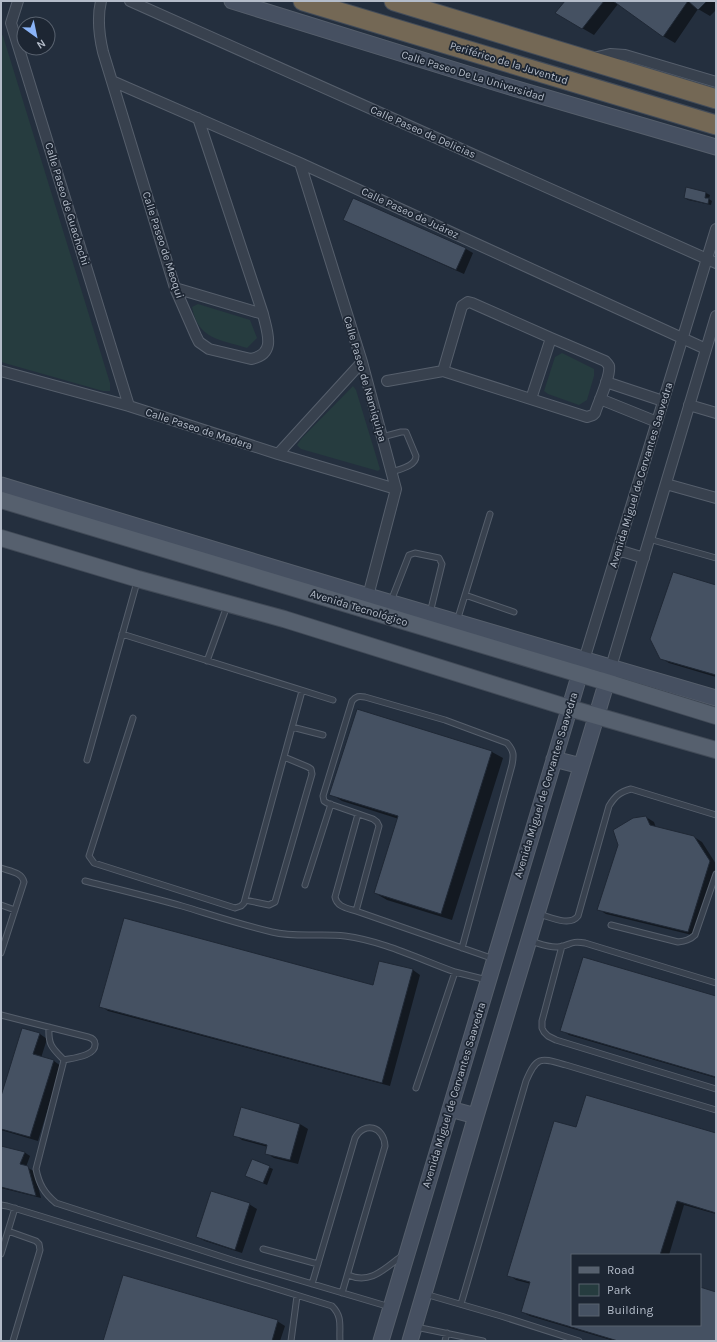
<svg xmlns="http://www.w3.org/2000/svg" width="717" height="1342" viewBox="0 0 717 1342" font-family="Karla,sans-serif">
	<rect width="100%" height="100%" fill="#242f3e"/>
	<path fill="#263c3f" d="M1 33 3 36 110 383V391H103L1 362Z
		M198 304 250 320 257 338 247 348C220 339 198 340 192 307Z
		M562 353 594 369V376L587 400 579 405 548 394 544 391 555 357Z
		M353 386 356 390 380 469 378 471 301 449 297 445 302 438Z"/>
	<path fill="#0007" d="M567 1H716V10L710 16 698 9 675 43 663 36 618 4 594 35 556 13Z
		M687 188 706 193 710 195 709 199 712 201 711 205 688 200 685 198Z
		M352 224 466 249 473 253 464 274Z
		M716 586V677L669 663 661 658Z
		M492 752 503 758 452 920 387 900 375 893 399 819 342 801 331 794Z
		M646 817 654 822 656 828 694 837 702 842 716 864V869L696 936 606 914 598 909Z
		M380 962 413 970 420 975 390 1086 108 1011 101 1006 373 986Z
		M716 997V1078L569 1035 562 1030Z
		M40 1034 47 1039 41 1058 54 1061 61 1066 38 1141 1 1130V1100Z
		M300 1124 308 1129 298 1164 274 1158 266 1153 268 1147 242 1140 235 1135Z
		M577 1128 716 1134V1214L684 1205 669 1255H572V1325H700V1288L716 1293V1341H614L530 1316 522 1312 531 1284 516 1280 509 1275Z
		M1 1147 24 1152 30 1156 26 1167 34 1171 41 1198 1 1188Z
		M252 1160 273 1169 267 1185 246 1176Z
		M249 1204 257 1209 242 1253 205 1241 197 1237Z
		M277 1321 285 1326 280 1341H104Z"/>
	<path fill="#455162" stroke="#1f2835" d="M565 1H604L582 29 555 13Z
		M613 1H707L698 10 688 1 663 37Z
		M686 187 706 192 705 198H709L708 204 684 198Z
		M353 198 466 248 456 270 343 220Z
		M673 572 716 585V675L660 659 650 639Z
		M357 709 492 751 441 914 374 893 398 816 329 795Z
		M646 816 650 825 694 836 710 861 688 932 597 910 618 845 613 830 633 818Z
		M124 918 373 985 379 961 413 969 382 1083 99 1007Z
		M583 957 716 996V1077L560 1031Z
		M22 1028 40 1033 33 1054 54 1060 30 1137 1 1129V1096Z
		M586 1095 716 1133V1213L677 1201 660 1255H572V1325H700V1287L716 1292V1341H618L521 1312 530 1282 507 1276 554 1121 576 1127Z
		M241 1107 300 1124 290 1160 265 1154 267 1145 233 1136Z
		M1 1146 25 1152 20 1164 28 1166 36 1196 1 1187Z
		M252 1159 270 1166 263 1183 245 1176Z
		M211 1191 250 1203 235 1250 196 1237Z
		M123 1275 278 1320 272 1341H103Z"/>
	<g fill="none" stroke-linecap="round" stroke-linejoin="round">
		<defs>
			<path id="lane" d="M382 437 401 432H406L416 456C416 466 400 469 392 472
				M649 539 716 558
				M465 595 514 612
				M391 601 409 555 415 553 439 558 442 564 430 613
				M457 621 490 514
				M122 634 333 700
				M207 661 227 606
				M133 718 89 856 94 863 235 908 241 906 244 903 302 691
				M292 727 323 735
				M87 760 137 582
				M1 868C9 871 22 872 24 882L1 953
				M85 881C117 889 150 897 182 906 212 915 242 925 272 932 297 938 321 933 345 936 383 941 419 959 455 972
				M305 885 331 804
				M245 900 269 905 275 902 312 774 311 769 308 767 284 757
				M1 905 15 910
				M356 911C347 908 337 907 335 897L358 814
				M539 914C550 917 570 927 578 916L609 806C615 796 620 792 631 789L716 815
				M611 925 678 942C685 941 690 940 695 935L716 874
				M530 941C538 943 549 948 558 947 570 946 570 940 585 943L716 983
				M562 946 542 1021V1028L544 1032 548 1036 556 1040 716 1089
				M462 948 512 765C514 755 514 751 507 743L445 720 365 697C359 696 356 696 352 701L323 796 324 801 327 803 373 819 377 822 379 826 356 911 494 959
				M1 1015 88 1037C92 1038 95 1040 95 1044 96 1056 73 1058 64 1060
				M49 1027C48 1045 52 1048 64 1060
				M64 1060 36 1169C39 1184 44 1193 56 1203L235 1261 390 1307
				M416 1088 455 972 487 980
				M1 1205 7 1206 40 1216 332 1306C343 1317 339 1327 340 1341
				M8 1231 36 1241 39 1244 40 1250 13 1341
				M263 1249 318 1264
				M1 1254 15 1208
				M348 1275C371 1285 385 1268 403 1255
				M312 1284 355 1138C364 1121 384 1126 385 1146L342 1293
				M425 1294 501 1316 579 1341
				M461 1304 526 1081C537 1055 541 1058 566 1065L716 1110
				M416 1327 483 1341
				M291 1341 297 1296
				M445 1341 447 1333"/>
			<path id="street" d="M18 1 11 23 129 406
				M101 1C97 18 99 35 103 52L175 288 196 336 199 342 209 349 251 359C277 354 267 332 263 314L198 118
				M130 1 716 263
				M593 58 610 54 625 55 716 82
				M112 81 300 163 706 349
				M300 163 362 362 396 489 368 596
				M175 288 263 314
				M1 371 129 406 278 454 396 489
				M387 381 443 371 587 417 593 415 595 413C598 403 611 376 609 366 608 364 607 363 605 361L551 338 472 303 468 302 462 306 443 371
				M606 382 663 401
				M531 399 551 338
				M600 399 657 422
				M689 405 716 413
				M278 454 362 362
				M666 484 716 498
				M618 550 644 558
				M584 660 716 229
				M611 667 716 316"/>
			<path id="secondary" d="M232 1 500 84 716 147
				M1 485 368 596 716 698
				M554 759 581 766
				M450 1109 476 1116
				M381 1341 583 663
				M410 1341 476 1116 610 671"/>
			<path id="primary" d="M1 500 606 682 716 716
				M1 538 138 579 284 619 569 708 716 750"/>
			<path id="highway" d="M303 1 716 125
				M394 1 716 99"/>
		</defs>
		<use href="#lane" stroke="#565f6c" stroke-width="7"/>
		<use href="#street" stroke="#565f6c" stroke-width="12"/>
		<use href="#secondary" stroke="#565f6c" stroke-width="17"/>
		<use href="#primary" stroke="#414a57" stroke-width="18"/>
		<use href="#highway" stroke="#434c59" stroke-width="21"/>
		<use href="#lane" stroke="#38414e" stroke-width="5"/>
		<use href="#street" stroke="#38414e" stroke-width="10"/>
		<use href="#secondary" stroke="#465061" stroke-width="15"/>
		<use href="#primary" stroke="#56606e" stroke-width="16"/>
		<use href="#highway" stroke="#746855" stroke-width="19"/>
	</g>
	<g text-anchor="middle" dominant-baseline="central" stroke-width="3.5" stroke-linejoin="round" paint-order="stroke">
		<g font-size="11" fill="#b4bcc9" stroke="#1d2633">
			<text transform="translate(509 63) rotate(17)">Periférico de la Juventud</text>
			<text transform="translate(473 76) rotate(17)">Calle Paseo De La Universidad</text>
			<text transform="translate(423 132) rotate(24)">Calle Paseo de Delicias</text>
			<text transform="translate(67 204) rotate(73)">Calle Paseo de Guachochi</text>
			<text transform="translate(410 213) rotate(25)">Calle Paseo de Juárez</text>
			<text transform="translate(163 245) rotate(72)">Calle Paseo de Meoqui</text>
			<text transform="translate(365 379) rotate(74)">Calle Paseo de Namiquipa</text>
			<text transform="translate(199 429) rotate(18)">Calle Paseo de Madera</text>
			<text transform="translate(641 475) rotate(-73)">Avenida Miguel de Cervantes Saavedra</text>
			<text transform="translate(359 608) rotate(17)">Avenida Tecnológico</text>
			<text transform="translate(546 785) rotate(-73)">Avenida Miguel de Cervantes Saavedra</text>
			<text transform="translate(454 1095) rotate(-73)">Avenida Miguel de Cervantes Saavedra</text>
		</g>
	</g>
	<rect width="717" height="1342" fill="none" stroke="#b4bcc9" stroke-width="4"/>
	<rect x="571" y="1254" width="130" height="72" fill="#1d2633" stroke="#59626f"/>
	<rect x="579" y="1267" width="20" height="6" fill="#56606e" stroke="#59626f"/>
	<text x="607" y="1274" font-size="12" fill="#b4bcc9">Road</text>
	<rect x="579" y="1284" width="20" height="12" fill="#263c3f" stroke="#59626f"/>
	<text x="607" y="1294" font-size="12" fill="#b4bcc9">Park</text>
	<rect x="579" y="1304" width="20" height="12" fill="#455162" stroke="#59626f"/>
	<text x="607" y="1314" font-size="12" fill="#b4bcc9">Building</text>
	<g transform="translate(36 36) rotate(147)"><circle r="19" fill="#1d2633" stroke="#59626f"/>
	<path d="M0-3L7 15L0 10L-7 15Z" fill="#8ab4f8"/>
	<text y="-6" font-size="11" font-weight="bold" text-anchor="middle" fill="#b4bcc9">N</text>
	</g>
</svg>
